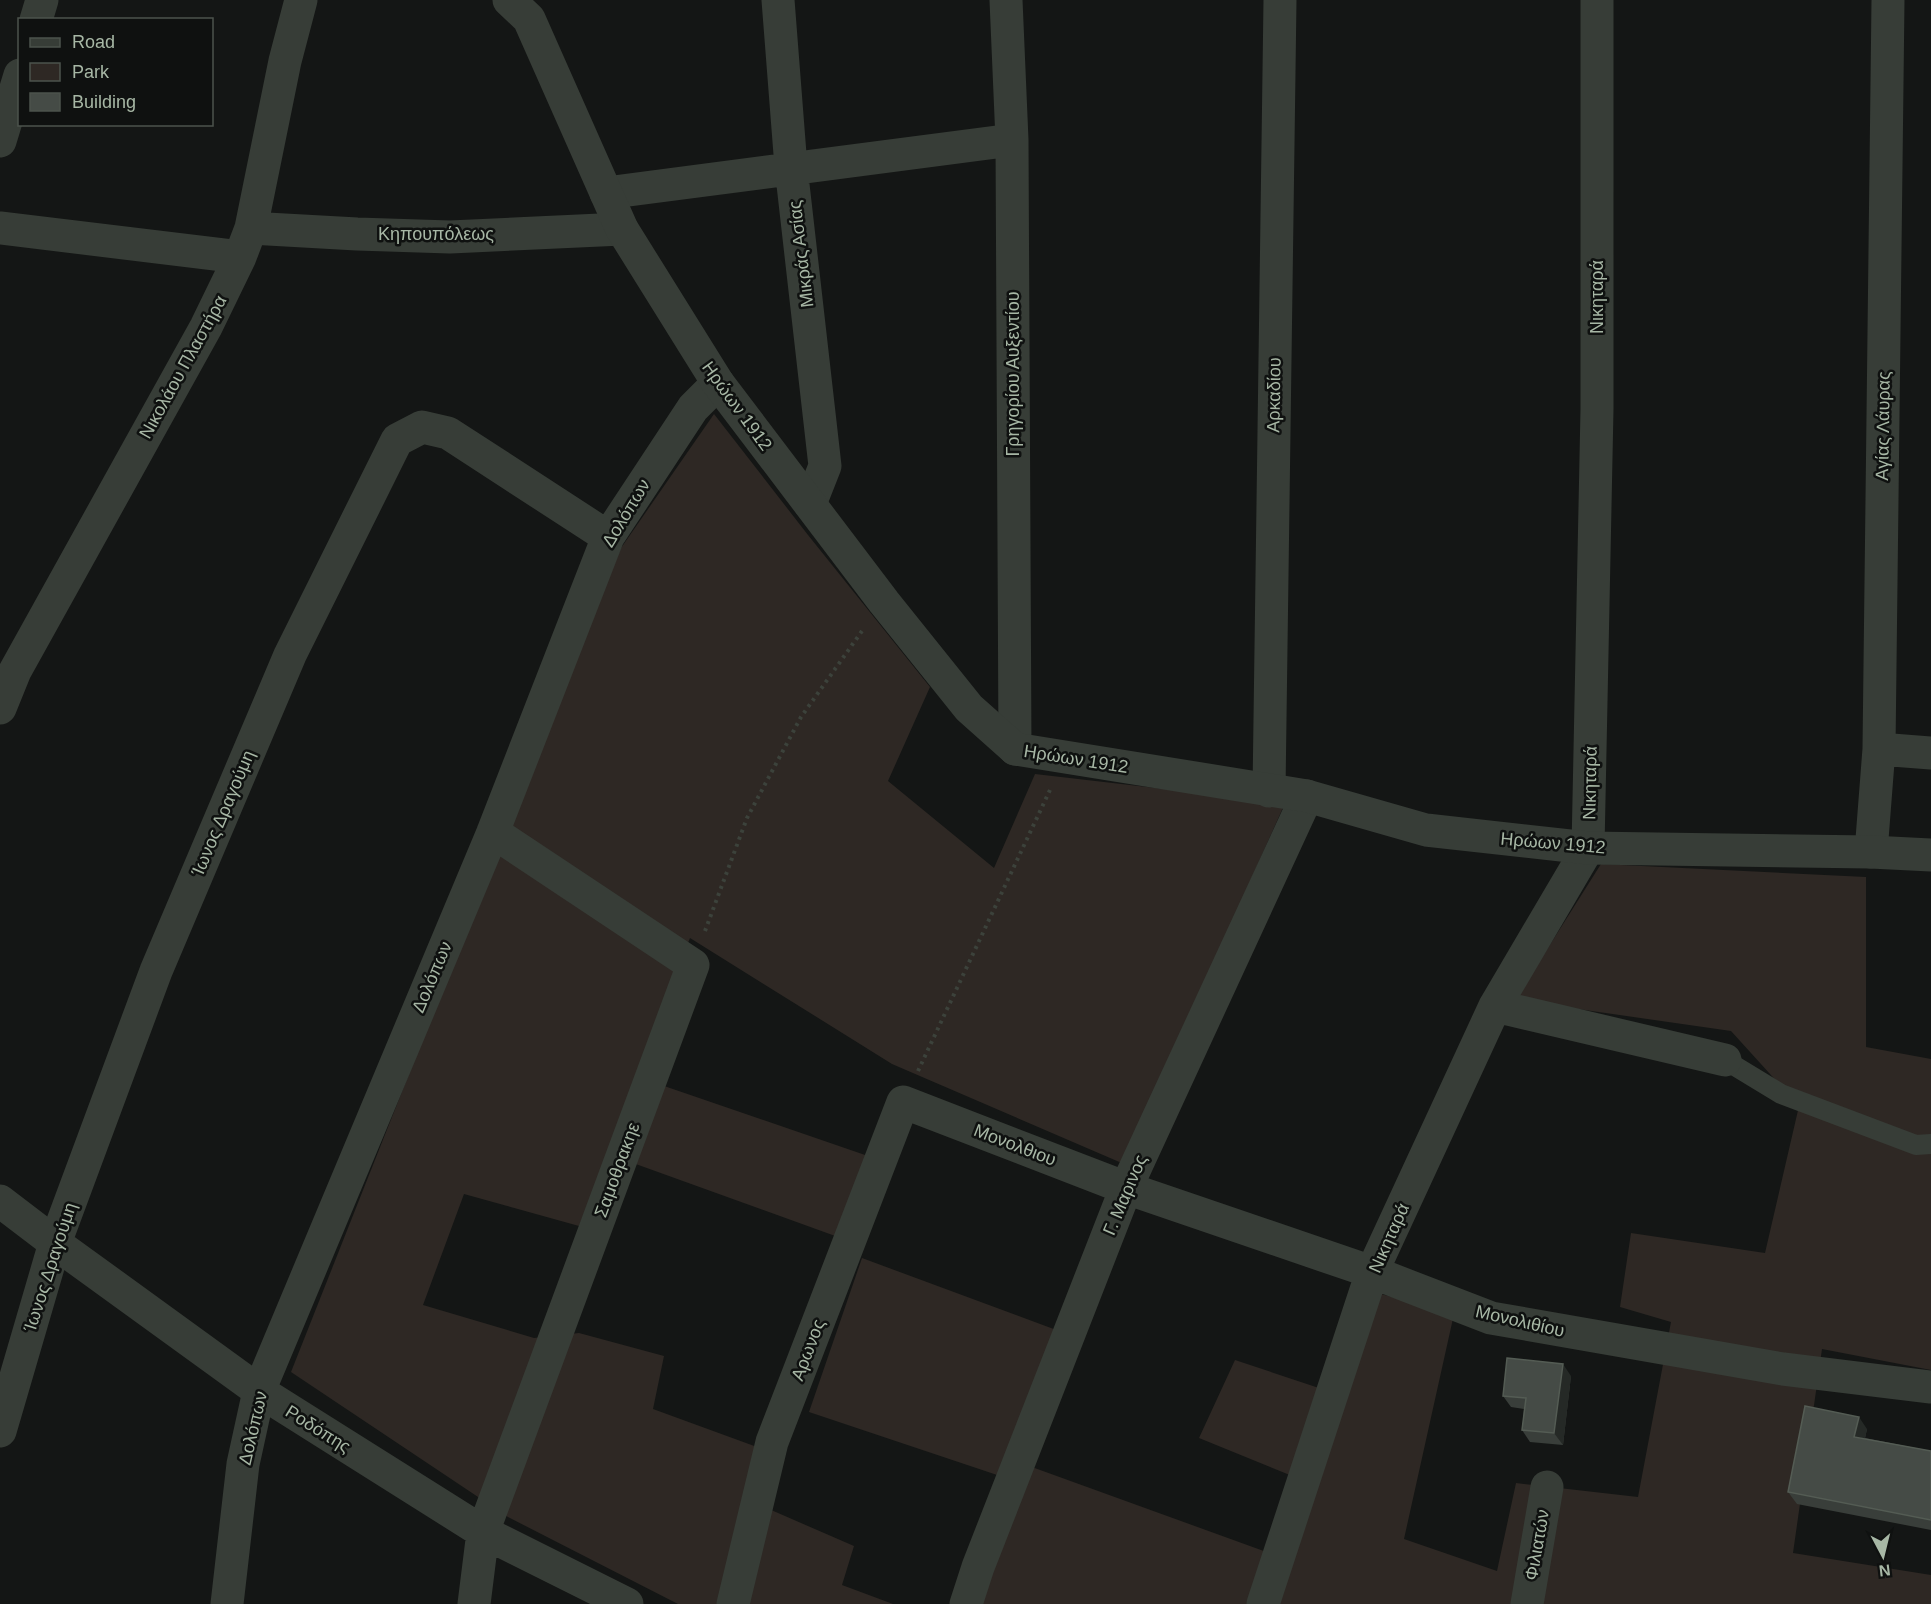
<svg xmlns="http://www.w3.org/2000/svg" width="1931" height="1604" viewBox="0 0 1931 1604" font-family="Helvetica,sans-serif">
	<rect width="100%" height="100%" fill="#141615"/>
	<path fill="#2e2824" d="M714 414 808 535 930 687 888 781 994 868 1035 774 1285 803 1124 1164 892 1064 690 938 635 1076 868 1156 838 1237 608 1154 579 1226 464 1194 423 1305 534 1338 579 1333 664 1356 653 1409 757 1447 748 1500 854 1546 842 1585 893 1604H678L508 1517 291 1372 508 824 621 548Z
		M1601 864 1866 877V1047L1931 1059V1370L1822 1349 1793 1553 1931 1575V1604H974L1024 1484 809 1412 862 1258 1059 1331 1010 1459 1283 1558 1312 1484 1199 1438 1235 1360 1346 1397 1381 1294 1454 1314 1404 1539 1497 1571 1516 1483 1638 1497 1671 1322 1620 1307 1631 1233 1765 1253 1799 1106 1731 1031 1515 1000Z"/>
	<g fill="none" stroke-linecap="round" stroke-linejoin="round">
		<path stroke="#3c423b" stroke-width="4" stroke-dasharray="3 4.5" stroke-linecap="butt" d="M705 931 747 818 801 717 862 631
			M918 1071 1050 790"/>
		<path stroke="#373d37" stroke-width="20" d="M1725 1060 1781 1094 1916 1145 1931 1144"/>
		<path stroke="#373d37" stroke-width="33" d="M778 0 791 167 825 466 810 504
			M1006 0 1012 140 1015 749
			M36 20 42 0
			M0 141 20 75
			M606 193 1012 140
			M0 228 240 257
			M251 228 357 234 450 237 622 229
			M0 708 15 671 206 327 240 257 251 228 285 61 301 0
			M1879 749 1931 753
			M1269 791 1280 0
			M1871 852 1879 749 1888 0
			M1495 1006 1725 1060
			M0 1201 55 1243 259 1391 483 1532 627 1604
			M0 1431 55 1243 156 971 290 655 397 440 422 427 448 433 608 537
			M227 1604 243 1464 259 1391 493 832 608 537 693 408 718 383
			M474 1604 483 1532 693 965 493 832
			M733 1604 772 1442 903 1102 1126 1188 1372 1272 1491 1318 1783 1369 1931 1387
			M966 1604 978 1567 1126 1188 1307 796
			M1263 1604 1372 1272 1495 1006 1588 848 1597 409V0
			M1527 1604 1547 1487"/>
		<path stroke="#373d37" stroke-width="33" d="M509 0 529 19 622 229 718 383 884 602 969 708 1015 749 1307 796 1426 830 1588 848 1871 852 1931 855"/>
	</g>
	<path fill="#393e3a" d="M1571 1376 1563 1445 1530 1442 1522 1430 1524 1409 1511 1407 1503 1396Z
		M1867 1429 1865 1438 1931 1451V1530L1797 1504 1788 1492Z"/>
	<path fill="#252926" d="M1563 1364 1571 1376 1563 1445 1554 1433Z
		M1859 1417 1867 1429 1863 1448 1854 1437Z"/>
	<path fill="#454b46" stroke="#545c54" stroke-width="1.5" d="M1507 1358 1563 1364 1554 1433 1522 1430 1526 1398 1503 1396Z
		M1805 1406 1859 1417 1854 1437 1931 1451V1520L1788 1492Z"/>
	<g text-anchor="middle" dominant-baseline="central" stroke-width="5" stroke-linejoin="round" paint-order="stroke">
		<g font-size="18" fill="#a7b7a5" stroke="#0f1110">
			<text x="436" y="234">Κηπουπόλεως</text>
			<text transform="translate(801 254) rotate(-97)">Μικράς Ασίας</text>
			<text transform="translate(1597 297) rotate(-90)">Νικηταρά</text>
			<text transform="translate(183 367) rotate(-61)">Νικολάου Πλαστήρα</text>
			<text transform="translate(1013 374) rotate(-90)">Γρηγορίου Αυξεντίου</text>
			<text transform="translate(1274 395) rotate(-89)">Αρκαδίου</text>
			<text transform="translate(737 406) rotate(54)">Ηρώων 1912</text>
			<text transform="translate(1883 426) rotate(-89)">Αγίας Λάυρας</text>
			<text transform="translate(626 513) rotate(-59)">Δολόπων</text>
			<text transform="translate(1076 759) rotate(9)">Ηρώων 1912</text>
			<text transform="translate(1590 783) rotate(-89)">Νικηταρά</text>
			<text transform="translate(223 813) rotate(-67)">Ίωνος Δραγούμη</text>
			<text transform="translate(1553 843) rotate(5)">Ηρώων 1912</text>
			<text transform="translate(432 977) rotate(-67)">Δολόπων</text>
			<text transform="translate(1015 1145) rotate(21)">Μονολθιου</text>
			<text transform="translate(617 1170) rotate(-70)">Σαμοθρακηε</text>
			<text transform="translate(1125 1195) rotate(-67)">Γ. Μαρινος</text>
			<text transform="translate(1389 1238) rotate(-66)">Νικηταρά</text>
			<text transform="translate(50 1267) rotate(-72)">Ίωνος Δραγούμη</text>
			<text transform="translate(1520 1321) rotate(13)">Μονολιθίου</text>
			<text transform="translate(808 1350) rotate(-69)">Αρωνος</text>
			<text transform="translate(253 1428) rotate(-77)">Δολόπων</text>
			<text transform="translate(318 1429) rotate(32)">Ροδόπης</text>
			<text transform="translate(1537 1545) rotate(-80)">Φιλιατών</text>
		</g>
	</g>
	<rect x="18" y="18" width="195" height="108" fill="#0f1110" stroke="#4c534c" stroke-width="1.5"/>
	<rect x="30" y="38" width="30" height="9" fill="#373d37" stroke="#4c534c" stroke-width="1.5"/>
	<text x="72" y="48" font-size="18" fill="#a7b7a5">Road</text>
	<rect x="30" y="63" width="30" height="18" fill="#2e2824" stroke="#4c534c" stroke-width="1.5"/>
	<text x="72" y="78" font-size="18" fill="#a7b7a5">Park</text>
	<rect x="30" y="93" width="30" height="18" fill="#454b46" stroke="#4c534c" stroke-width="1.5"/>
	<text x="72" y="108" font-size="18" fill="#a7b7a5">Building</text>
	<g transform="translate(1883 1556) rotate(173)" stroke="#0f1110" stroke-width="4.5" paint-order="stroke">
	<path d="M0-4.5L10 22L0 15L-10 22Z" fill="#a7b7a5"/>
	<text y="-9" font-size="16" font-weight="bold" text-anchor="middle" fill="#a7b7a5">N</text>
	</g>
</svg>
